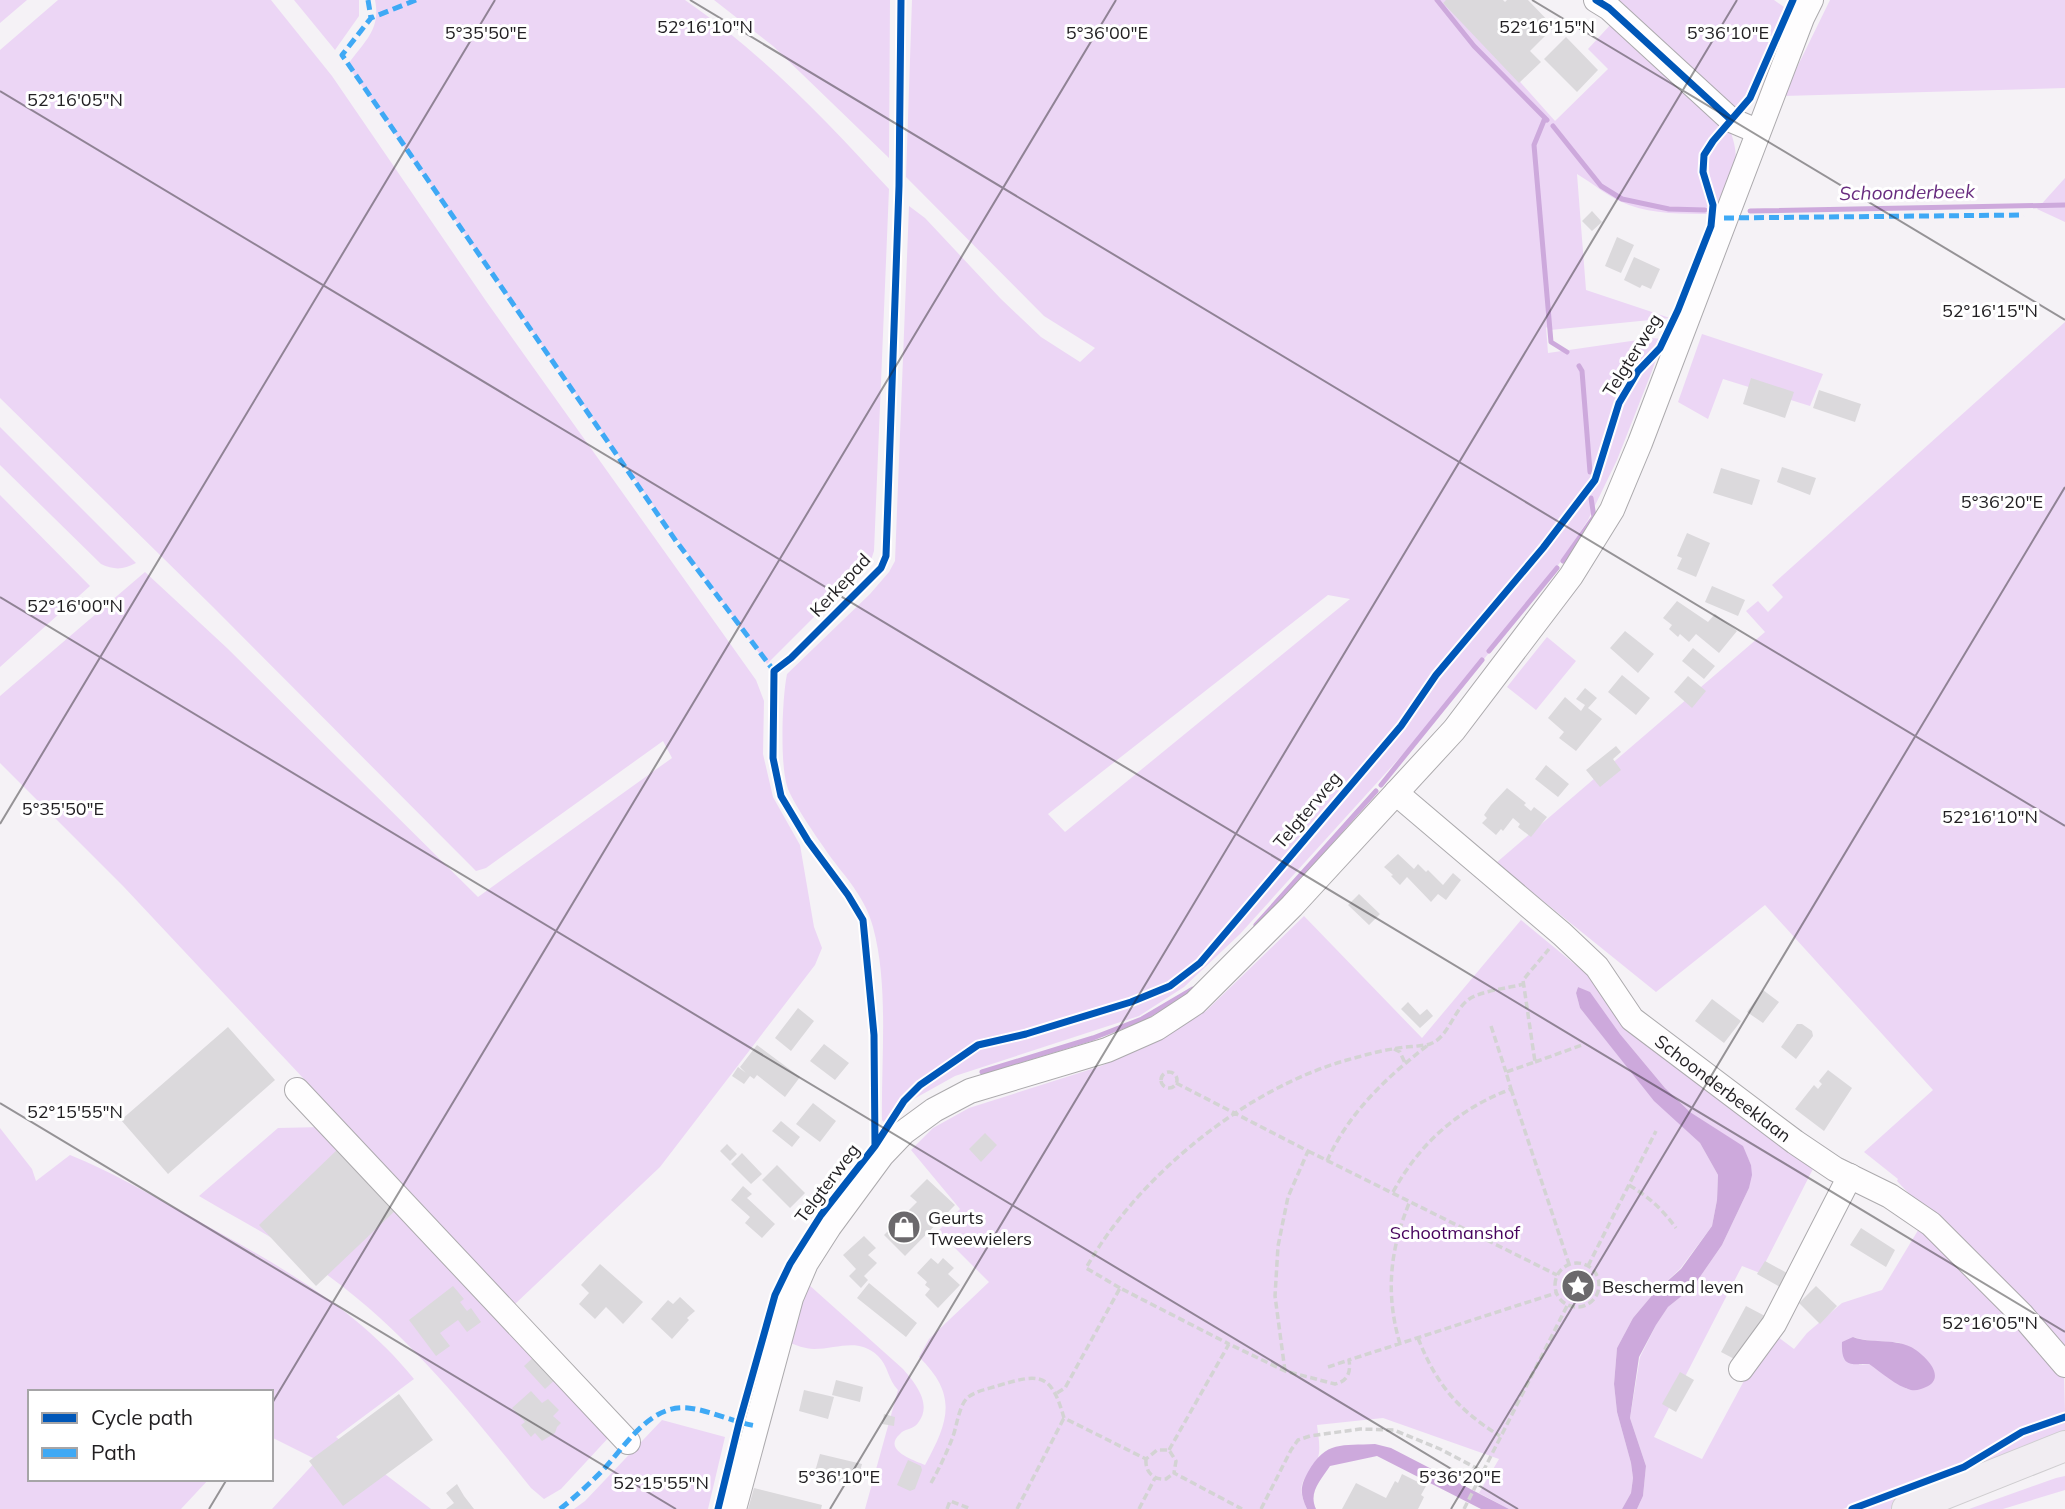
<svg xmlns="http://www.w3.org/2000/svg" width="2065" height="1509" viewBox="0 0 2065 1509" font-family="Mulish,sans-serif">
	<rect width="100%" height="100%" fill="#f5f2f6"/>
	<path fill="#ecd6f5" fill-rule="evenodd" d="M0 0H27L0 23Z
		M58 0H271L332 76 486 301 756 680 764 701 763 754 773 797 800 845 814 927 822 948 815 965 660 1167 515 1304 123 886 0 763V696L145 572 227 648 478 897 672 758 663 741 486 868 476 871 213 607 0 398V50Z
		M294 0H359V16L335 50Z
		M375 0H685C762 53 826 120 889 189L874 551 871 560 767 664 653 505 350 69 349 63C365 41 381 29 375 0Z
		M714 0H890L889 158 773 46Z
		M912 0H1447L1555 121 1608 69 1588 49 1613 22 1722 123C1702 146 1693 156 1704 187 1707 196 1710 205 1710 214 1684 214 1653 214 1629 205 1609 198 1594 184 1577 174L1586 290 1670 318 1550 330 1546 327 1548 353 1652 338 1663 339 1652 371 1617 460 1588 520 1559 564 1451 701 1240 934 1184 987 1139 1016 955 1076 912 1100 886 1125 882 1120C881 1058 889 986 873 927 866 900 849 881 832 859 822 845 791 801 787 786 780 763 782 699 787 674L870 594 889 572 895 561 909 206 925 218 1001 299 1041 337 1080 362 1095 348 1044 316 906 177ZM1328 595 1350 599 1065 832 1048 814Z
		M1608 0H1774L1784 7 1747 95 1733 111Z
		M1830 0H2065V88L1783 96Z
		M1729 128C1744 164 1731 177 1717 211 1713 181 1695 150 1729 128Z
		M2065 178V222L2037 209Z
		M2065 322V1357L1897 1181 1898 1179 1864 1152 1933 1090 1765 905 1656 992 1496 863 1765 632 1746 611 1758 601 1768 612 1783 597 1772 585Z
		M1702 334 1823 374 1810 406 1723 379 1708 419 1678 402Z
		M0 427 136 563C123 570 114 570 101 564L0 465Z
		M0 495 90 586 0 667Z
		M1547 637 1576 661 1536 710 1507 687Z
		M1304 916 1422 1038 1521 920 1816 1163 1760 1273 1742 1266 1654 1437 1702 1459 1753 1364 1774 1334 1794 1349 1807 1333 1842 1303 1882 1290 1920 1227 2064 1376 2065 1412 2012 1433 1962 1463 1843 1509H1637L1643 1496 1646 1466 1630 1418 1640 1357 1656 1325 1668 1307 1693 1287 1722 1245 1749 1188 1751 1165 1742 1146 1690 1112 1665 1088 1620 1034 1590 993 1578 987 1576 993 1580 1008 1654 1100 1700 1143 1718 1175 1717 1200 1712 1226 1680 1269 1654 1293 1633 1318 1617 1348 1614 1384 1617 1412 1631 1463 1633 1478 1631 1493 1622 1509H1509L1479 1493 1499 1459 1383 1418 1317 1425C1318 1433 1320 1444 1319 1453 1315 1477 1291 1475 1307 1509H865L898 1390C888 1380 888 1365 878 1356 858 1337 838 1349 814 1349 805 1349 796 1345 787 1342L808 1284 903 1369C915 1383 933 1404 918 1423 913 1430 905 1428 900 1434 882 1450 913 1460 925 1465 949 1421 958 1395 919 1357L929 1339 989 1282 938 1231 960 1209 911 1150 933 1128 969 1108 1101 1066 1153 1042 1206 1011ZM1853 1337C1868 1342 1885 1341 1901 1343L1907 1389 1869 1364 1859 1365Z
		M323 1127 610 1436 561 1489 544 1499 531 1488C470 1412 409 1335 330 1277 290 1246 243 1222 199 1196L278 1128Z
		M0 1128 32 1169 36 1181 70 1155C110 1171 147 1193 184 1213 267 1259 354 1304 414 1379L336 1437 431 1509H272L317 1460 271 1437V1392H30V1479H209L181 1509H0Z
		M662 1420 725 1437 708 1509H574L585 1501Z
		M2065 1421V1441L1890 1509H1863L1949 1477 1967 1469 2014 1440Z
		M2065 1476V1490L2003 1509H1969L2056 1478Z"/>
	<path fill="#cda9dc" d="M1578 987 1590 992 1620 1034 1665 1088 1690 1112 1743 1146 1751 1165 1752 1175 1749 1188 1722 1245 1693 1287 1668 1307 1656 1325 1639 1357 1630 1418 1646 1466 1643 1496 1637 1509H1622L1631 1493 1633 1478 1631 1463 1617 1412 1614 1384 1617 1348 1633 1318 1654 1293 1681 1269 1712 1226 1717 1200 1718 1175 1700 1143 1654 1101 1580 1008 1576 993Z
		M1853 1337C1871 1344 1892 1338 1911 1347 1924 1354 1948 1377 1926 1387 1921 1389 1917 1391 1911 1390 1896 1386 1881 1372 1869 1364 1851 1364 1841 1368 1842 1342Z
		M1375 1444 1391 1448 1509 1509H1481L1377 1456 1330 1466C1321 1480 1308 1492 1316 1509H1307C1300 1494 1300 1486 1308 1472 1326 1440 1342 1446 1375 1444Z"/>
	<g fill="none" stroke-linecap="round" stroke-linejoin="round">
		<path stroke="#cda9dc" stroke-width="5" d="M1437 0 1474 46 1547 120
			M1545 118 1534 145 1551 342 1567 352
			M1553 126 1601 186 1622 199 1669 209 1705 210
			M1750 211 2065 205
			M1579 366 1582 371 1590 472
			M1563 561 1594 517 1591 498
			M1489 651 1557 568
			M1381 785 1482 660
			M1256 925 1376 791
			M982 1072 1093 1038 1142 1019 1193 989"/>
	</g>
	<path fill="#dbd9dc" d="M1446 0H1503L1505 2 1507 0H1528L1554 27 1530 51 1541 62 1519 83 1443 3Z
		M1566 37 1598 70 1577 92 1544 59Z
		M1592 211 1602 222 1592 231 1582 221Z
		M1617 237 1634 245 1621 273 1605 266Z
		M1634 257 1660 269 1651 289 1642 285 1640 288 1624 280Z
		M1751 378 1794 392 1785 418 1743 404Z
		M1819 390 1861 404 1855 422 1813 408Z
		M1782 467 1816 478 1810 495 1777 482Z
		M1721 468 1760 480 1752 505 1713 493Z
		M1687 533 1710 543 1696 577 1677 569 1682 558 1677 556Z
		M1712 586 1745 600 1738 616 1705 602Z
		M1677 601 1708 622 1715 614 1737 631 1719 653 1696 634 1689 642 1680 634 1678 637 1669 629 1672 625 1663 618Z
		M1625 631 1654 654 1638 673 1610 648Z
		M1693 648 1715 666 1704 679 1682 661Z
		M1622 675 1650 698 1636 715 1608 692Z
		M1688 676 1706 691 1692 708 1674 692Z
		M1585 688 1597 698 1588 708 1602 719 1576 751 1559 738 1564 732 1548 718 1565 697 1581 711 1585 705 1576 699Z
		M1616 746 1621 752 1613 759 1621 770 1600 787 1586 770Z
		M1546 765 1569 784 1558 797 1535 779Z
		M1507 788 1526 803 1524 805 1531 811 1534 807 1547 817 1531 837 1518 827 1520 824 1513 818 1503 831 1501 829 1496 835 1482 823 1487 818 1484 815 1491 805Z
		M1398 854 1414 869 1418 864 1426 872 1428 870 1443 885 1453 873 1461 880 1446 900 1438 894 1431 902 1407 877 1400 885 1391 876 1393 875 1384 867Z
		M1359 894 1380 914 1369 925 1348 905Z
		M1763 990 1779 1002 1763 1023 1747 1012Z
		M1712 999 1741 1021 1724 1043 1695 1021Z
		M1408 1002 1420 1015 1427 1009 1433 1016 1420 1028 1401 1009Z
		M798 1008 814 1021 791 1051 775 1038Z
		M1797 1024H1802L1812 1031 1813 1036 1796 1059 1781 1047Z
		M228 1027 275 1080 168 1174 121 1120Z
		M824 1044 849 1063 835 1080 810 1061Z
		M757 1045 800 1077 785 1097 757 1075 754 1079 750 1076 744 1084 732 1076 738 1067 746 1073 740 1067Z
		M1828 1070 1852 1088 1824 1131 1795 1109 1814 1085 1818 1089 1822 1084 1819 1081Z
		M813 1103 836 1121 820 1142 796 1124Z
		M781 1121 800 1137 792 1147 772 1131Z
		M985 1133 997 1145 981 1162 969 1149Z
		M727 1144 737 1154 730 1161 720 1151Z
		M340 1147 398 1208 316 1286 259 1225Z
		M742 1153 762 1174 751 1184 731 1164Z
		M777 1165 805 1193 790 1208 762 1180Z
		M927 1179 955 1205 905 1256 884 1235 917 1202 910 1196Z
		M743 1186 752 1194 747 1198 775 1224 762 1238 745 1223 750 1217 731 1200Z
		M1861 1228 1895 1250 1886 1267 1850 1245Z
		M864 1236 876 1248 868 1255 877 1263 864 1276 868 1280 861 1288 849 1276 856 1269 843 1255Z
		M931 1258 938 1264 943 1258 954 1268 948 1274 960 1285 938 1308 925 1295 930 1289 925 1285 927 1282 917 1273Z
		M1765 1261 1787 1273 1780 1287 1757 1274Z
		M600 1264 643 1302 623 1324 606 1307 595 1319 579 1304 589 1293 581 1285Z
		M869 1283 917 1323 906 1337 857 1298Z
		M453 1286 464 1299 460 1302 467 1311 471 1308 481 1322 467 1332 458 1320 440 1333 450 1346 436 1356 409 1320Z
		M1816 1286 1837 1306 1820 1324 1799 1303Z
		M680 1297 695 1311 687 1318 689 1320 672 1339 651 1319 668 1300 673 1304Z
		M1746 1306 1765 1316 1740 1362 1721 1352Z
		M537 1354 558 1377 545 1389 524 1366Z
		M1680 1372 1694 1380 1676 1412 1662 1404Z
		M836 1380 863 1387 860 1402 832 1395Z
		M804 1390 834 1397 828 1419 799 1411Z
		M531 1391 542 1403 548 1399 559 1410 553 1416 561 1423 557 1427 555 1433 542 1441 535 1433 531 1437 521 1425 525 1422 512 1408Z
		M399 1394 433 1440 343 1506 309 1461Z
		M884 1414 895 1417 894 1426 882 1424Z
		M820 1454 862 1464 856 1486 814 1475Z
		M908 1460 921 1466 922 1470 915 1489 910 1491 897 1485Z
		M1402 1474 1426 1486 1421 1495 1424 1497 1418 1509H1342L1356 1483 1386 1498 1395 1481 1398 1483Z
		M457 1484 464 1496 474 1509H446L454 1503 446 1493Z
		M754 1488 822 1505 821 1509H748Z"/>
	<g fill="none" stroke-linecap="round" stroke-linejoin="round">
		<defs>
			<g id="minor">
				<path d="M1596 0 1609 8 1731 120 1757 131"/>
				<path id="s1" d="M1396 793 1562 934 1597 967 1632 1019 1795 1142 1835 1169 1890 1196 1931 1224 2022 1315 2065 1365"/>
				<path d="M297 1090 628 1442"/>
				<path d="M1741 1369 1774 1324 1850 1176"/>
				<path d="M734 1509 791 1298 806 1263 829 1227 882 1155 904 1132 934 1110 970 1091 1107 1050 1157 1028 1195 1003 1292 906 1454 730 1571 576 1612 510 1640 443 1802 18 1811 0"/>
			</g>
			<path id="major" d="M1907 1509 2065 1446"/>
		</defs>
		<use href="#minor" stroke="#acaaad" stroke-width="26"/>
		<use href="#major" stroke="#cfcdd0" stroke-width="32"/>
		<path stroke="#d3d3d3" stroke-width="3.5" stroke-dasharray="7 3.5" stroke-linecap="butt" d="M1491 1026 1506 1072
			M1394 1049 1400 1052 1405 1063
			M1535 1062 1582 1045
			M1161 1080a8 8 0 1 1 16 0a8 8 0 1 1-16 0Z
			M1176 1083 1308 1151 1288 1197 1278 1246 1275 1296 1285 1371
			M1511 1089 1569 1264
			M1308 1151 1557 1275
			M1327 1161C1349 1112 1387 1077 1428 1045
			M1629 1185C1649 1197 1662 1209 1676 1228
			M1393 1192C1420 1143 1458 1109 1511 1089L1506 1072 1535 1062 1523 980 1549 949
			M1555 1285a22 22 0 1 1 44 0a22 22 0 1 1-44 0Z
			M1588 1266 1656 1131
			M1120 1288 1086 1268C1138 1176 1245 1089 1347 1060 1362 1056 1378 1051 1393 1049 1405 1046 1419 1047 1430 1044 1448 1038 1453 1011 1468 1000 1479 991 1509 988 1524 984
			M1418 1338C1436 1384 1458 1410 1500 1436
			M1400 1344C1385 1293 1390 1249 1410 1201
			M1328 1367 1349 1360
			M1057 1393 1065 1388 1120 1288 1229 1344
			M1169 1450 1229 1344 1285 1371 1335 1384C1348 1381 1351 1372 1349 1360L1556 1293
			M1146 1459C1145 1472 1153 1480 1166 1479L1174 1473
			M931 1483C939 1469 946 1454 952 1439 957 1427 958 1408 967 1398 975 1391 988 1389 997 1386 1040 1373 1051 1372 1064 1418L1146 1459 1157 1450H1169L1176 1461 1174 1473 1242 1509
			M947 1509 950 1501 971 1509
			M1017 1509 1064 1418
			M1139 1509 1155 1478
			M1261 1509 1291 1450 1298 1440 1310 1436 1360 1429 1394 1430 1440 1449 1482 1471
			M1464 1509 1568 1304"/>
		<use href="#minor" stroke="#fefdfe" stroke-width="24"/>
		<use href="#major" stroke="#f1edf2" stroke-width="30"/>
		<path stroke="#3fa9f5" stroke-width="5" stroke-dasharray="10 5" stroke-linecap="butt" d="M368 0 371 18
			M416 0 371 18 342 55 676 541 774 671
			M1724 218 2024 215
			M560 1509C574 1498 587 1486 600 1473 624 1449 648 1404 688 1408 709 1410 733 1422 756 1426"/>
		<defs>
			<path id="cycleway" d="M1596 0 1609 8 1731 120
				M875 1146 874 1035 863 920 848 895 808 841 781 796 773 758 774 671 791 658 881 568 886 556 899 186 901 0
				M718 1509 739 1423 775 1295 790 1264 821 1215 875 1146 904 1101 920 1085 978 1045 1026 1034 1131 1002 1170 986 1200 963 1401 726 1436 675 1543 548 1595 480 1619 403 1638 371 1660 348 1678 310 1711 226 1713 205 1703 172 1704 155 1713 141 1750 98 1793 0
				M1852 1509 1964 1467 2022 1432 2065 1417"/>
		</defs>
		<use href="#cycleway" stroke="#fff" stroke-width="11"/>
		<use href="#cycleway" stroke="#0057b8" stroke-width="7"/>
	</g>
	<path fill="none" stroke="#211f22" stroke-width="2" stroke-opacity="0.45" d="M690 0 2065 826M1532 0 2065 320M0 91 2065 1332M0 597 1518 1509M0 824 495 0M0 1103 676 1509M271 1405 1116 0M209 1509 227 1479M830 1509 1737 0M1451 1509 2065 487"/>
	<defs>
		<symbol id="shop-disc" viewBox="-11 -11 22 22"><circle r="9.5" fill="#6b696c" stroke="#fff"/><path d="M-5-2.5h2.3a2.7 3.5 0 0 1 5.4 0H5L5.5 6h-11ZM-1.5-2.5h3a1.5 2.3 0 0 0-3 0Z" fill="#fff"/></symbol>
		<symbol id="sight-disc" viewBox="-11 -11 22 22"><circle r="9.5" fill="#6b696c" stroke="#fff"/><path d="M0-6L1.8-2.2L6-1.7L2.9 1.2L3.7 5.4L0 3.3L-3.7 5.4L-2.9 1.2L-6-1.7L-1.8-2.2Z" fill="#fff"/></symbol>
	</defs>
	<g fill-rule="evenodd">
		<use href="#shop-disc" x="885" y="1208" width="38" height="38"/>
		<use href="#sight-disc" x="1559" y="1267" width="38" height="38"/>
	</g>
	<g text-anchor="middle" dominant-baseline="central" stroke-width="6" stroke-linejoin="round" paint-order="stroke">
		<g font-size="18" fill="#211f22" stroke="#fff">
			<text transform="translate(1632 355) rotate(-58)">Telgterweg</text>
			<text transform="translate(840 585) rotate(-47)">Kerkepad</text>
			<text transform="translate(1307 810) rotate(-50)">Telgterweg</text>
			<text stroke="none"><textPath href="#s1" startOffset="443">Schoonderbeeklaan</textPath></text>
			<text transform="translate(827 1183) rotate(-53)">Telgterweg</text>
		</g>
		<g font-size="18" fill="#211f22" stroke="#fff" text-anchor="start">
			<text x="928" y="1217">Geurts<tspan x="928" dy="21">Tweewielers</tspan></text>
			<text x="1602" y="1286">Beschermd leven</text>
		</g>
		<g font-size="18" fill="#47035d" stroke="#fff">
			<text x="1455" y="1232">Schootmanshof</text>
		</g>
		<g font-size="19" font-style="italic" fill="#692d80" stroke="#fff">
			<text transform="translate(1907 192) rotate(-1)">Schoonderbeek</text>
		</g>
	</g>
	<g font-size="18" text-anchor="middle" fill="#211f22" stroke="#fff" stroke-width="6" stroke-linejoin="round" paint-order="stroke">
		<text x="705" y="33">52°16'10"N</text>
		<text x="1547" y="33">52°16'15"N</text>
		<text x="486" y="39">5°35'50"E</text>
		<text x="1107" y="39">5°36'00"E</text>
		<text x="1728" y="39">5°36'10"E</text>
		<text x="75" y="106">52°16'05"N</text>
		<text x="1990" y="317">52°16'15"N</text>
		<text x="2002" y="508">5°36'20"E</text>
		<text x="75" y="612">52°16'00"N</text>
		<text x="63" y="815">5°35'50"E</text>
		<text x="1990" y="823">52°16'10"N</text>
		<text x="75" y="1118">52°15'55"N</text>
		<text x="1990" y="1329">52°16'05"N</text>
		<text x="839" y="1483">5°36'10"E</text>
		<text x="1460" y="1483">5°36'20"E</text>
		<text x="661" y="1489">52°15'55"N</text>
	</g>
	<rect x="28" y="1390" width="245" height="91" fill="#ffffff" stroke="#a6a5a7" stroke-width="2"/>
	<rect x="42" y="1413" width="35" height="10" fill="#0057b8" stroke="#a6a5a7" stroke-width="2"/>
	<text x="91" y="1425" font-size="21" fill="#211f22">Cycle path</text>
	<rect x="42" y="1448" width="35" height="10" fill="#3fa9f5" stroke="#a6a5a7" stroke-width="2"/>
	<text x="91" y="1460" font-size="21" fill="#211f22">Path</text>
</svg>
